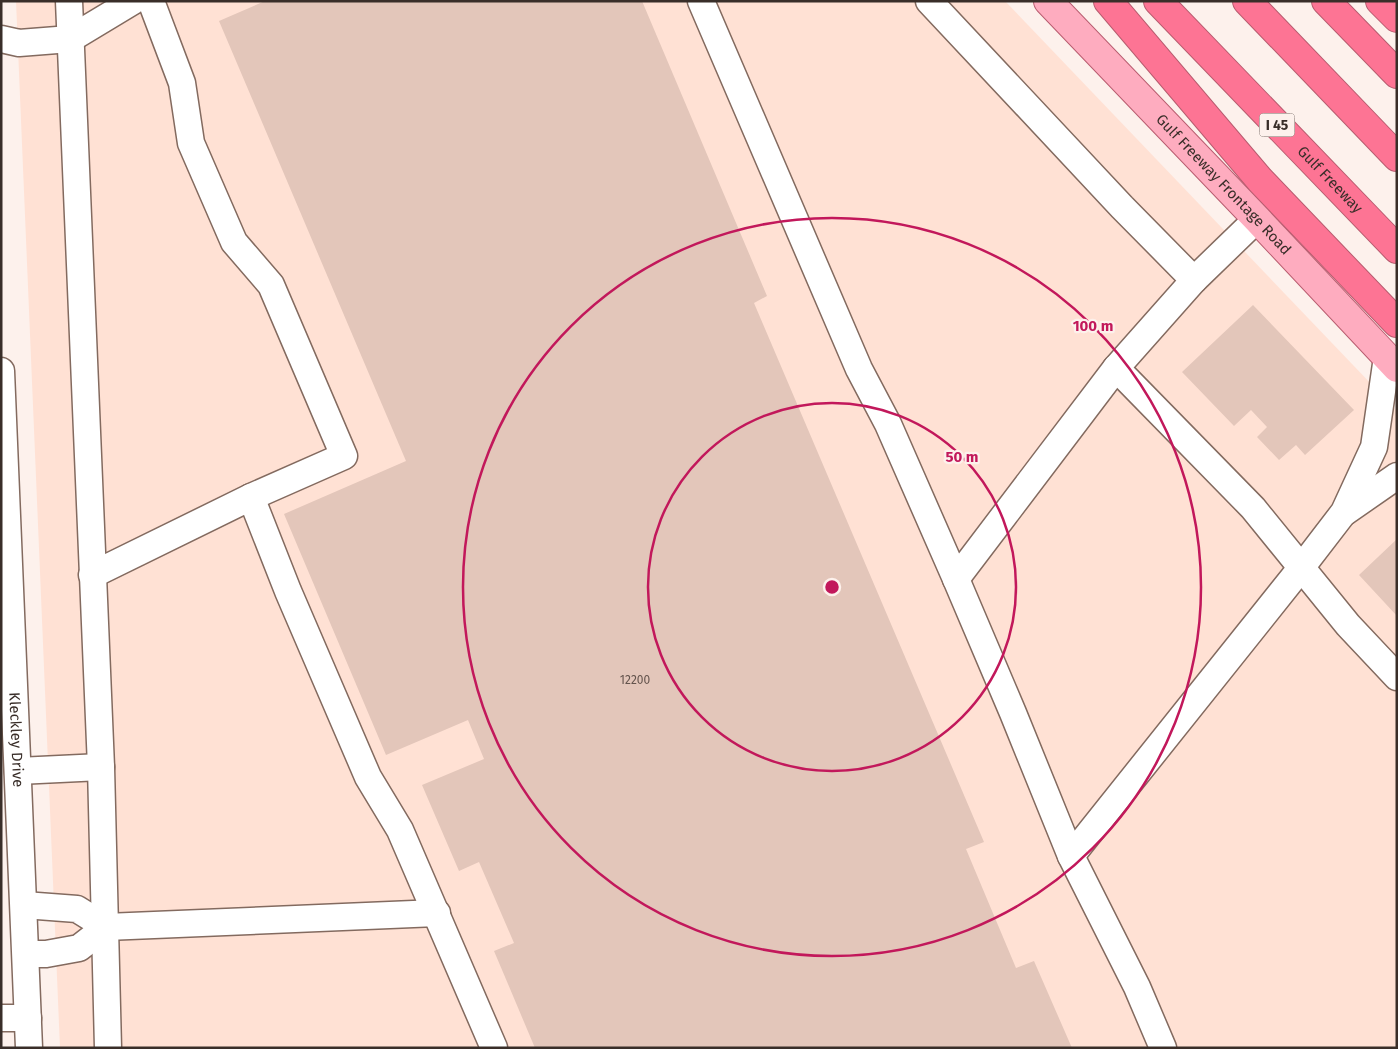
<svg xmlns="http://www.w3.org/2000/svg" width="1398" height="1049" viewBox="0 0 1398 1049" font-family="'Fira Sans',sans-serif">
	<rect width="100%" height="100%" fill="#fdf1ec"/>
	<path fill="#ffe1d4" d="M16 1H1005L1397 411V1048H60Z"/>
	<path fill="#e3c6ba" d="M265 1H642L767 296 754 303 984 842 966 849 1016 968 1034 961 1072 1048H535L494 951 514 943 479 862 459 871 422 785 484 759 468 720 386 755 284 514 406 461 219 21Z
		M1253 305 1354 410 1305 455 1296 445 1279 460 1257 437 1267 427 1251 410 1234 426 1182 372Z
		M1397 539V616L1359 575Z"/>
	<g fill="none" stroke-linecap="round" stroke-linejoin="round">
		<defs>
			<g id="minor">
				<path d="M69 1 101 767 108 1048"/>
				<path d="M151 1 182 83 191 143 234 242 271 285 344 456 251 497 288 591 368 777 400 830 494 1048"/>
				<path d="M701 1 859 369 888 424 956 579 1013 713 1071 856 1137 987 1163 1048"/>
				<path d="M929 1 1122 207 1194 280 1116 368 1253 508 1348 625 1397 677"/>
				<path d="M1 39 19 43 70 39 133 1"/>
				<path d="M1194 280 1257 219"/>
				<path id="s1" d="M1 371 29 1048"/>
				<path d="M1345 512 1397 476"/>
				<path d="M92 575 251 497"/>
				<path d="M956 579 1116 368"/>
				<path d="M18 771 101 767"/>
				<path d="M1071 856 1301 568 1344 512 1374 447 1387 357"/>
				<path d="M24 905 77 909 106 927 437 913"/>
				<path d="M26 954H46L79 948 106 927"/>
				<path d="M1 1018H28"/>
			</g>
			<g id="major">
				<path id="s2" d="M1048 1 1257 219 1397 368"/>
			</g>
			<g id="highway">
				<path d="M1108 1 1260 180 1397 323"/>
				<path id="s3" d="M1158 1 1397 249"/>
				<path d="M1247 1 1397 157"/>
				<path d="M1326 1 1397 74"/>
				<path d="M1380 1 1397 18"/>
			</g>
		</defs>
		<use href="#minor" stroke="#836a5f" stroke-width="29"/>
		<use href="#major" stroke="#b85c6f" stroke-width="30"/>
		<use href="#highway" stroke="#b85c6f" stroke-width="30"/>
		<use href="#minor" stroke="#fff" stroke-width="26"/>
		<use href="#major" stroke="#feacbf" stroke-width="28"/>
		<use href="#highway" stroke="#fd7494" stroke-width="28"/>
	</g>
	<g fill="none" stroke="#c2185b" stroke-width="2.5">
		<circle cx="832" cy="587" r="184"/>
		<circle cx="832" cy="587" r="369"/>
	</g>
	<g text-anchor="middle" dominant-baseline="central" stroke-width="4.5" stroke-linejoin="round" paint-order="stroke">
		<g font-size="12" fill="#64544d">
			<text x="635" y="680">12200</text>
		</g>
		<rect fill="#fdf1ec" stroke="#746864" stroke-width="1" x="1259.5" y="113.5" width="35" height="23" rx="4"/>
		<g font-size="14" font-weight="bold" fill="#392e29">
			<text x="1277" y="125">I 45</text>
		</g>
		<g font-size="15" fill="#392e29" stroke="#fdf1ec">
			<text stroke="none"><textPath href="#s3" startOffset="248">Gulf Freeway</textPath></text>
			<text stroke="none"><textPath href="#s2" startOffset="254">Gulf Freeway Frontage Road</textPath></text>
			<text stroke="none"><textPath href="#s1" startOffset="369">Kleckley Drive</textPath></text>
		</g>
	</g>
	<circle cx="832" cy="587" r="8" fill="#c2185b" stroke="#fdf1ec" stroke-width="2.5"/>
	<g font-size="15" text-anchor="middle" font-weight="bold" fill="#c2185b" stroke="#fdf1ec" stroke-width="4.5" stroke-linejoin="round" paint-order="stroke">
		<text x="1093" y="331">100 m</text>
		<text x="962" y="462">50 m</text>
	</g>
	<rect width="1398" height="1049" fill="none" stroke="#392e29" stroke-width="5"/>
</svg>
